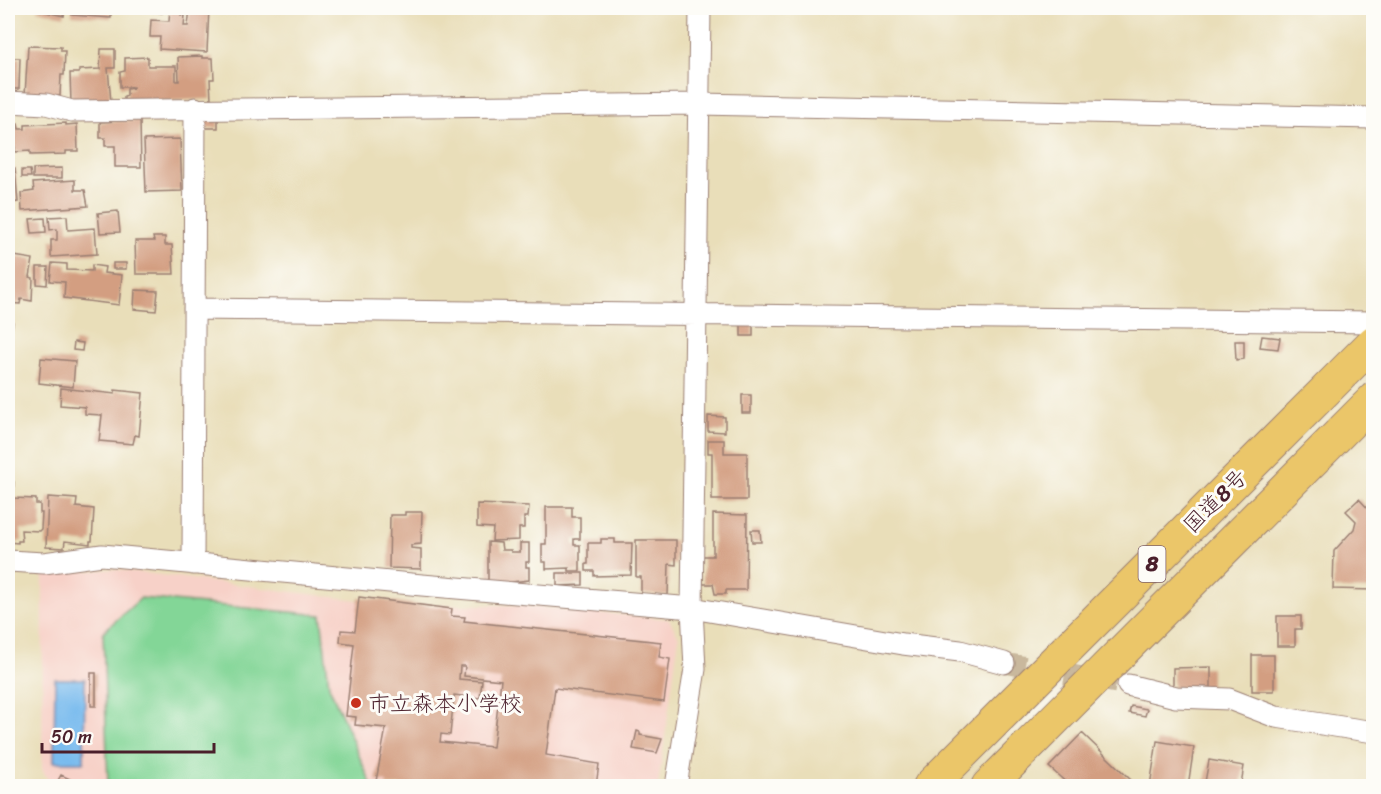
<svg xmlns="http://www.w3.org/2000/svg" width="1381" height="794" viewBox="0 0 1381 794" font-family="Sriracha,'Klee One',sans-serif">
	<rect width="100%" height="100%" fill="#fdfcf7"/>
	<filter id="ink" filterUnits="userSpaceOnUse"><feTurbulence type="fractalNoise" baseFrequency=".0167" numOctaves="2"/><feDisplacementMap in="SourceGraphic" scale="12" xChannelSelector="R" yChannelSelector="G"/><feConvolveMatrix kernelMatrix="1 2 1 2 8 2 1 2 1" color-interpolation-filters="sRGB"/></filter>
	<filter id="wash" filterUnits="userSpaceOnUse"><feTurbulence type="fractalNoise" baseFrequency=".008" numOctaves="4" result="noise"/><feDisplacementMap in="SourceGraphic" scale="24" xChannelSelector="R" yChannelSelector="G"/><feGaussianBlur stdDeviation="1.35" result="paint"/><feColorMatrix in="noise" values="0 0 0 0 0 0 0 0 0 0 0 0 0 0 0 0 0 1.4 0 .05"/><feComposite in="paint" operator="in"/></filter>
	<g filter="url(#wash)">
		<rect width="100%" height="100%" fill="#e9deb9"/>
		<path fill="#f7d1c8" d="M114 569 396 605H515L669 619 679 637 658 786H51L42 769 43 574Z"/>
		<path fill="#83d697" stroke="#667a61" stroke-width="1.5" d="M141 598 321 615 329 686 372 786H108L103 632Z"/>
		<path fill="#79bbee" stroke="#626d8c" stroke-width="1.5" d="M55 679H85L84 762H54Z"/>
		<g id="blocks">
			<path fill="#d39e81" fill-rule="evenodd" d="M38 8H66L64 16 37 10Z
				M72 8H111V18L72 15Z
				M130 8H163L162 13Z
				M170 8H181V15H185L184 26H188L190 8H209L207 52 159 49 160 37H150L151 20 169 21Z
				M28 46 61 47V51H65L64 75H61L60 96 25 95Z
				M101 49H115V68H108L111 102 71 103 70 73H79V70L100 69Z
				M202 56V58H213L214 79H210L211 99 124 103V97L127 96V89L133 88V87H120V72L125 71V58L148 57V66H176V81H179L178 57Z
				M8 58H20L19 89H8Z
				M203 114H218V128H203Z
				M140 120 141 167H115V146H105V138H100V122Z
				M66 123V125L77 124 78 151H66V154L30 155V151L15 152V147L8 148V124H18L19 129H25V125Z
				M180 139 182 191 146 192 144 140Z
				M8 154H11L12 163H8Z
				M15 168 18 202 10 203 8 169Z
				M62 168V178H33V169Z
				M22 170H30L31 177H22Z
				M75 180V190H85L88 206 22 211 21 193 34 191 33 183Z
				M118 211 120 232 100 233 98 213Z
				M67 216 68 230 95 228 97 254 51 257V240H57V229L50 230 49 217Z
				M45 218 46 232 32 233 30 219Z
				M8 237H14L13 252H8Z
				M153 237H165V245H172L174 274H136L135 241H154Z
				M8 255 33 259 30 277 33 278 32 301 21 299 20 304 8 303Z
				M52 263 67 264V270L92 271V265L105 267 104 273 122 275 119 305 64 298 65 282 50 281Z
				M113 263H126V269H113Z
				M37 267H48L47 285 37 284Z
				M135 290 158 291 156 311 134 309Z
				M741 318H753V336H741Z
				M8 321 13 322 9 352H8Z
				M1262 336 1280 338 1278 349 1260 347Z
				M1235 341H1244V359L1236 360Z
				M74 342 83 343 82 351 73 350Z
				M41 358 75 361 73 387 39 383Z
				M61 388 115 394V390L143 393 139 436 135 435 133 444 99 441 102 415 85 414V407L60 405Z
				M742 395H751V413H742Z
				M708 416 725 417V432L708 431Z
				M708 440H724V453H747V500H712V453H708Z
				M8 482H14L13 498 36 499V504H40V513H42L41 529 39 531 21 530 22 541H18V543L8 542Z
				M48 497 77 499 76 507 94 509 92 541H90V544L65 541 64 548 46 547Z
				M1359 499 1371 512 1374 511V590L1333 589 1334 551 1354 529 1356 521 1346 511Z
				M477 504 529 506 528 517H524V528H519V540L492 541 493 528 477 527Z
				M546 507H572V517H580V539H574V545H580V571H569V568L546 569V562H542V544H546Z
				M405 512H422L421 544 411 545V548L421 549V569L389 568 390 515H405Z
				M713 514 747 515 746 590H726V594H715L713 584H703V556H713Z
				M751 530H760L761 542H752Z
				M601 539H615V543H632L631 575 594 576V571H586V564H588V543H601Z
				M636 540H676V565L669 564 668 595 641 594V577H636Z
				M488 542 501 543 502 550H511V552H520V543H529V562H526V567H529V580L512 582V583L488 581Z
				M557 573H583V585L557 586Z
				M359 597 452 609 451 616 465 617 464 621 661 642 659 657 670 659 664 702 555 688 546 755 599 764 596 786H386L387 782 376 781 386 728 355 725 356 717 346 716 354 644 340 642 341 630 355 631ZM460 666H465L464 676 501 680 493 747 440 742 441 734 450 735 454 695 480 698 482 681 459 679Z
				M1277 616H1301V629H1295V646H1277Z
				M1252 655H1274V691H1252Z
				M1211 667V687L1173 688V668Z
				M91 673H96V706H91Z
				M1131 706 1147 709 1145 716 1129 713Z
				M637 731 640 732V735L662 739 657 753 633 749Z
				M1082 733 1132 781 1127 786H1070L1049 767Z
				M1157 741 1194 747 1188 786H1150Z
				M1209 760 1244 766 1241 784 1237 783 1236 786H1234L1205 782Z
				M61 775 85 786H55Z"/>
		</g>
	</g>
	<g filter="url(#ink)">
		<use href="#blocks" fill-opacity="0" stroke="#9a7e72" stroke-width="1.5"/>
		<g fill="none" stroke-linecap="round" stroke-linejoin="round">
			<path stroke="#c9b89d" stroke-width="21" stroke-dasharray="21 10" stroke-linecap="butt" d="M1004 663 1128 685"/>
			<defs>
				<path id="minor" d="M8 102 46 104 72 111 699 104 1374 118
					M194 309 1374 322
					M8 561 44 563 102 555 422 585 692 608 903 644 960 651 1004 663
					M193 564 195 108
					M1128 685 1176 697 1229 699 1276 717 1374 732
					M676 786 695 669 692 608 700 8"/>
				<path id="trunk" d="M930 786 1374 342
					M988 786 1374 399"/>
			</defs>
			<use href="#minor" stroke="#9a7e72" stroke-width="23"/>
			<use href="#trunk" stroke="#9a7e72" stroke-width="35"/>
			<use href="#minor" stroke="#fff" stroke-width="21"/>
			<use href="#trunk" stroke="#ebc669" stroke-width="33"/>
		</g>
	</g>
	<circle fill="#c8321e" stroke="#fdfcf7" stroke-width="2" cx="356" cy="703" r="6"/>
	<g text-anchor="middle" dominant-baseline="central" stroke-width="6" stroke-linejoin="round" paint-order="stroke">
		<rect fill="#fdfcf7" stroke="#806168" stroke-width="1.5" x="1138.5" y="546" width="27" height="36" rx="4.5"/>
		<g font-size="21" font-weight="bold" fill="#4a1f2b">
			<text x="1152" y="564">8</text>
		</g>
		<g font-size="22" fill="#4a1f2b" stroke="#fdfcf7">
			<text transform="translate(1215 501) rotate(-45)">国道8号</text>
		</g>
		<g font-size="22" fill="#4a1f2b" stroke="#fdfcf7" text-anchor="start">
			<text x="368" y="703">市立森本小学校</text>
		</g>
	</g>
	<rect width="1381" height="794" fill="none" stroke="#fdfcf7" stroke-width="30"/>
	<path d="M42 743v9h172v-9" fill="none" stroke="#4a1f2b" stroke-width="3"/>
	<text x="51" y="743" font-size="18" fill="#4a1f2b" stroke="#fdfcf7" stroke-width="4.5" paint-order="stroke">50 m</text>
</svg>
